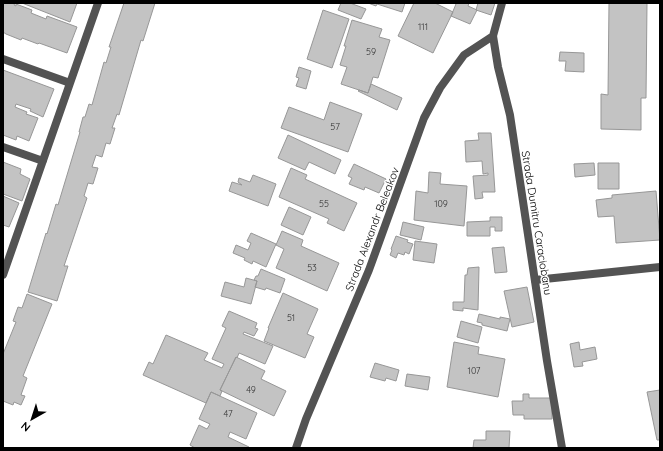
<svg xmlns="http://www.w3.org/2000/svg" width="663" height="451" viewBox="0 0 663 451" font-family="Quicksand,sans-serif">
	<rect width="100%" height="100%" fill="#fff"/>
	<path fill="#c3c3c3" stroke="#979797" d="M3 3H15L14 5 16 6V4L32 10 31 13 46 19 47 16 77 27 67 53 39 43 38 44 22 38 21 40 6 34 3 32Z
		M22 3H77L70 22Z
		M124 3H155L143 41 141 40 119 115 117 114 112 128H115L110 144 106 143 102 157 96 155 92 167 98 168 93 184 88 183 84 196 87 198 64 266H68L57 301 28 292 46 233 47 234 56 204 58 205 80 132H79L83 117H85L89 104 92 105 104 62 106 63 111 47H109Z
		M341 3H350L366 9 361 19 338 10Z
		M368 3H405L402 12 377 4 376 6Z
		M414 3H435L453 12 433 53 398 36Z
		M453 3H469L468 6 477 10 470 24 451 16 456 4Z
		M478 3H495L491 15 476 10Z
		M609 3H647L646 98H641V130L601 129V94L608 95Z
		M323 10 349 19 332 68 307 59Z
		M352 20 382 29 379 37 390 40 378 78 373 77 368 93 341 84 347 67 340 65 346 46H344Z
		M560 52 584 53V72L565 71 566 61H559Z
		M299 67 311 71 306 89 296 86 299 78 296 77Z
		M3 70 54 89 43 117 30 111 31 109 16 104 15 107 27 112 26 114 38 118 29 141 17 136 16 140 3 135Z
		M371 84 402 98 397 110 358 91 359 90 368 93Z
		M330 102 362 114 348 152 281 128 289 107 324 120Z
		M478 133H491L495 192H482L483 198 475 199 473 176 488 175V173L483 174 482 161 466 162 465 141 479 140Z
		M288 135 341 160 335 174 309 162 305 170 278 158Z
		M3 162 21 169 20 174 30 179 22 201 3 194Z
		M594 163 595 175 575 177 574 164Z
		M598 163H619V189H598Z
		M354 164 386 179 379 193 365 187 364 190 349 184 352 178 348 176Z
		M291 168 307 175 305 179 357 203 344 231 327 223 329 219 279 197Z
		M429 172 441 173 440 184 467 186 464 226 414 220 416 191 428 193Z
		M253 175 276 184 268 206 229 191 232 182 242 185 238 182 239 178 250 182Z
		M656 191 660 240 616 243 614 216 598 217 596 200 612 198V195Z
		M3 196 19 203 9 227 3 225Z
		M289 207 311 217 303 235 281 225Z
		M490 217H502V231H495V227H490V236H467V222L490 221Z
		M403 222 424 227 421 240 400 235Z
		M282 231 303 240 301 246 339 263 327 291 276 268 284 249 276 245Z
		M251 233 276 244 266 267 253 261 252 264 244 260 245 258 233 253 236 245 248 250 251 243 247 241Z
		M396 236 408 240 407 242 413 244 409 254 405 252 404 255 398 253 396 258 390 255 392 250 391 249Z
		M415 241 437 244 434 263 413 260Z
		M504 247 507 272 495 273 492 248Z
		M479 267 478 310 463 308V311L453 310V302H464L465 275H467L468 268Z
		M261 269 285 279 280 293 266 288 265 290 255 287 257 281 254 280 256 276H258Z
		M246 278 257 281 251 304 221 296 225 282 244 287Z
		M527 287 534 322 512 327 504 291Z
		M283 293 318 309 307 334 314 337 305 358 264 341 269 328H268Z
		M27 294 52 304 23 376 27 378 21 395 25 396 21 405 14 402 13 405 3 401V354L16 322 13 321 18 307 22 308Z
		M229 311 257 323 255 328 258 329 254 336 244 332 243 334 273 346 265 364 239 353 237 358 236 357 220 390 222 391 220 396 211 392 206 403 143 375 149 362 153 364 166 335 208 353 204 360 222 368 224 364 212 359 226 328 222 326Z
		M479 314 500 319V317L510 319 507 331 482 325V323L477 322Z
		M461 321 482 327 478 343 457 337Z
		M454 342 479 347 478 354 505 359 498 397 447 387Z
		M579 342 580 350 595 347 597 359 582 362 583 366 574 367 570 344Z
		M236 357 265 371 261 379 286 391 274 416 220 390Z
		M375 363 399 370 396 381 386 378 385 381 370 377Z
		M407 374 430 377 428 390 405 386Z
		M660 390V440H657L647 392Z
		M211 392 257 413 246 439 230 432 228 437 249 447 248 448H195L190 445 199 425 207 429 210 424 199 419Z
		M523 394H529V398H552V419H524V415H513L512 401H523Z
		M486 431H510L509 448H473L474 440H486Z"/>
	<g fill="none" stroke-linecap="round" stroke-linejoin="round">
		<path stroke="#535353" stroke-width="8" d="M3 59 70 83
			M3 147 43 161
			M3 275 98 3
			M535 280 660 267"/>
		<path stroke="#535353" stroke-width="8" d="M502 3 493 36 498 67 510 115 547 361 562 448
			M296 448 306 419 369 270 424 118 440 88 464 55 493 36"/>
	</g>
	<g text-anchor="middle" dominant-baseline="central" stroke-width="3" stroke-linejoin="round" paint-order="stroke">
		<g font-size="9" fill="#313131">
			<text x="423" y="26">111</text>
			<text x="371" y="51">59</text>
			<text x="335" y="126">57</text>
			<text x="324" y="203">55</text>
			<text x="441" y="203">109</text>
			<text x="312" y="267">53</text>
			<text x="291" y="317">51</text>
			<text x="474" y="370">107</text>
			<text x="251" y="389">49</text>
			<text x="228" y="413">47</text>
		</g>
		<g font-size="11" fill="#000" stroke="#fff">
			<text transform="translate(537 223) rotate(81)">Strada Dumitru Caraciobanu</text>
			<text transform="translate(372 229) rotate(-69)">Strada Alexandr Beleakov</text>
		</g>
	</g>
	<rect width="663" height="451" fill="none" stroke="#000000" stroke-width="8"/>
	<g transform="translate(32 419) rotate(219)" stroke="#ffffff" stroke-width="3" paint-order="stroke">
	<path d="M0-3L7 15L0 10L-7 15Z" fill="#000000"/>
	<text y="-6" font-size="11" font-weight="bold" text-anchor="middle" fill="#000000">N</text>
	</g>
</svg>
